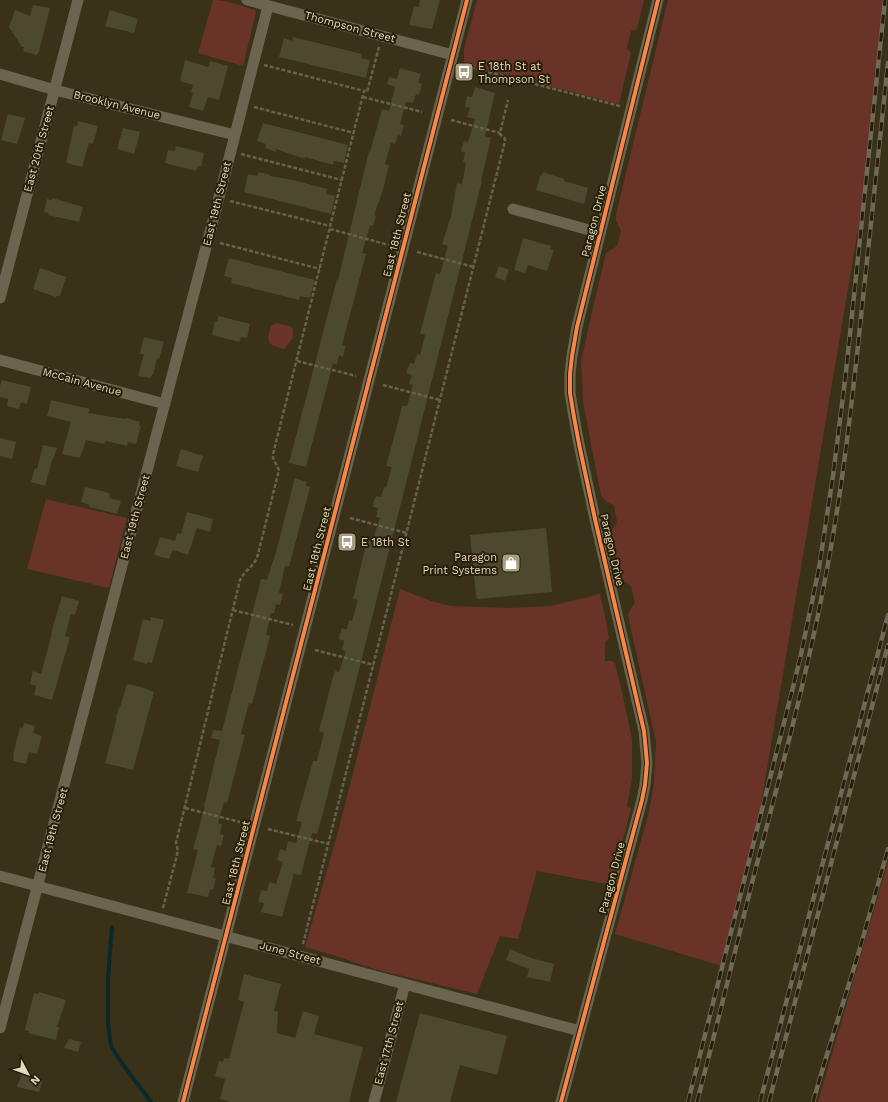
<svg xmlns="http://www.w3.org/2000/svg" width="888" height="1102" viewBox="0 0 888 1102" font-family="'Work Sans',sans-serif">
	<rect width="100%" height="100%" fill="#393118"/>
	<path fill="#693328" d="M213 0C227 0 241 6 255 10L256 12 243 66 198 53Z
		M477 0H644L637 29 631 31 627 48 631 53 619 104 464 64V49Z
		M668 0H885L865 188 756 834 722 966 615 934 649 812 654 783 656 742 628 616 630 610 635 603 631 586 625 582 620 576 612 543V530L617 522 614 505 608 503 601 496 583 402 581 361 591 316 606 253 617 246 621 231 616 221V214Z
		M276 323 289 326 293 328V338L284 349C267 345 266 343 271 326Z
		M46 499 127 518 109 588 27 569Z
		M400 589 431 601 451 606 509 608 551 606 600 594 605 616 609 639 605 642V661H612L615 663 623 696 632 739V779L627 807 631 808 612 885 537 871 518 939 500 936 477 994 374 969 336 956 305 947 339 828Z
		M888 862V1102H818Z"/>
	<g fill="none" stroke-linecap="round" stroke-linejoin="round">
		<path stroke="#0c282a" stroke-width="4" d="M112 927 108 978V1024L110 1040 112 1048 121 1062 151 1102"/>
	</g>
	<path fill="#4d492f" d="M420 0H440L432 29 409 25 414 6 419 7Z
		M33 5 50 8 39 51 37 55 23 51 24 47H22L9 27 15 10 30 16Z
		M110 10 138 19 134 33 105 26Z
		M293 37 362 54 361 58 370 60 366 78 279 57 284 38 292 41Z
		M185 60 208 67 210 61 228 66 219 100 208 97 203 111 189 107 193 93 191 92 193 85 180 81Z
		M400 68 421 74 418 83 422 84 419 95 416 94 413 103 406 102 400 124 404 125 401 136 398 135 395 144 391 143 385 164 389 165 383 190 374 215 376 216 373 226 370 225 362 253 366 254 342 345 346 346 343 357 339 355 337 365 333 363 306 467 289 463 337 279 338 280 369 151 370 152 382 109 389 111 395 87 387 84 389 77 397 79Z
		M475 87 495 93 485 136 491 138 481 181H482L323 813 317 834 312 833 301 875 294 874 282 917 261 912 264 903 258 902 261 890 267 891 269 882 276 884 283 862 277 860 280 849 286 851 288 841 296 843 302 822 296 821 313 761H317L324 733 319 731 331 684 335 671 339 672 346 651 342 650 344 641 339 639 340 634 342 628 347 630 349 620 352 621 358 600 353 599 365 549 369 538 373 539 380 518 376 517 378 508 373 507 374 501 376 496 381 497 384 487 386 488 392 467 386 466 393 441 402 406H407L413 385 409 384 412 375 406 373 410 363 414 364 417 354 420 355 425 335 420 333 436 273 440 274 448 246 442 244 451 216 457 183 462 184 466 163 463 162 465 153 461 151 464 141 468 142 475 119 467 117 470 108 465 107 467 96 472 97Z
		M8 114 25 118 17 144 1 140Z
		M78 121 98 126 93 144 89 143 82 167 66 163 74 126H77Z
		M263 123 348 145 344 163 334 161 333 165 305 157V159L276 149V152L265 148 266 144 257 141Z
		M123 128 140 132 134 154 117 149Z
		M176 146 204 153 201 167 198 166 196 171 165 163 168 150 175 151Z
		M259 172 270 175V176L293 180 327 189 326 194 335 196 331 214 244 192 248 174 257 176Z
		M543 172 564 179V181L588 188 584 204 536 190 540 176H541Z
		M52 198 83 207 79 222 48 215 49 213 44 212 47 199 52 200Z
		M523 238 551 246 550 249 554 250 547 271 528 265 525 273 514 270Z
		M229 258 315 280 310 298 300 296 299 300 231 283 232 278 224 276Z
		M499 266 509 270 505 281 495 277Z
		M40 268 66 277 60 296H57L56 297 33 289Z
		M219 316 250 324 247 338 241 337 239 342 212 335 215 321 217 322Z
		M144 337 164 342 159 359 157 358 153 375H152L151 378 138 376 144 354H140Z
		M2 380 31 387 27 404 21 402 19 409 7 406 8 399 0 397V386Z
		M51 400 90 409 88 413 126 419V418L140 422 139 426H141L136 444 128 442 127 446 106 441 104 444 86 440 80 458 62 454 71 422 47 416Z
		M0 438 16 442 12 459 0 456Z
		M43 445 57 448 53 460H52L45 486 31 482 35 468 37 469Z
		M181 449 203 456 198 472 176 466Z
		M295 478 307 482 306 486 310 487 289 567 285 566 279 593 283 594 280 605 276 604 274 613H271L266 635 270 636 252 704 249 703 244 722 241 734 245 735 227 803 224 802 218 823 222 824 220 834 224 835 221 846 217 845 211 867 215 868 213 878H216L213 890 210 889 208 897 187 893 198 850 193 849 205 806H204L220 740 211 738 213 730 222 731 261 579 267 580 276 552Z
		M85 487 110 493 109 498 121 501 117 514 89 507V505L81 502Z
		M187 512 213 519 210 532 197 528 188 555 173 550 169 559 154 555 160 537 175 541 177 533 181 534Z
		M546 528 552 592 477 599 476 596 470 535Z
		M62 596 79 601 75 615 71 614 65 636 70 637 52 700 34 695 36 686 30 684 33 671 41 674 52 633H51Z
		M151 617 164 620 152 663 147 662V664L133 660 143 619 150 621Z
		M127 684 141 687 154 692 133 770 105 763 117 718H116L119 707H120Z
		M24 723 35 726 33 733 42 736 37 754 29 752 26 764 13 761 14 755H13L20 727 23 728Z
		M510 949 531 958 554 964 550 982 527 977 529 969 506 960Z
		M244 974 281 984 274 1011 278 1012 277 1033 295 1038 303 1011 319 1016 314 1034 363 1047 349 1102H231L220 1099 225 1079 215 1076 219 1061 223 1062 224 1058 229 1059 244 1002 238 1000Z
		M39 992 66 1000 57 1027H59L56 1040 28 1033 29 1031 25 1030 34 993 39 994Z
		M420 1013 507 1036 497 1075 460 1065 450 1102H396Z
		M69 1039 81 1042 78 1052 64 1048Z
		M22 1073 43 1080 39 1092 17 1087Z"/>
	<g fill="none" stroke-linecap="round" stroke-linejoin="round">
		<path stroke="#66604d" stroke-width="2.5" stroke-dasharray="4 2" stroke-linecap="butt" d="M264 65 364 91
			M465 66 620 106
			M363 97 422 112
			M254 107 354 133
			M451 120 500 133
			M241 154 342 180
			M230 201 330 226
			M330 229 389 245
			M220 243 320 269
			M417 252 474 267
			M297 361 356 376
			M383 385 440 400
			M350 518 407 533
			M233 610 293 625
			M315 650 374 665
			M185 808 240 822
			M268 829 329 844
			M163 908 178 851 176 843 240 580C244 571 253 567 257 558L279 470 273 458V454L364 91 367 92 379 47
			M303 944 505 141V139L500 134V133L508 100"/>
		<path stroke="#6b644f" stroke-width="11" d="M247 0 453 55
			M0 74 55 90 235 135
			M513 209 600 233
			M0 298 78 0
			M0 360 165 404
			M0 876 580 1031
			M0 1028 214 217 268 6
			M183 1102 467 0
			M374 1102 405 984
			M561 1102 642 800 645 785 647 763 644 731 595 519 579 444 574 417 570 393V374L572 356 577 327 658 0"/>
		<defs>
			<path id="rail" d="M688 1102 789 703 800 659 819 568 833 476 846 372 885 0
				M697 1102C717 1026 735 951 754 875 785 757 817 638 836 517 847 451 854 384 861 317 870 232 879 148 888 63
				M760 1102 888 615
				M769 1102 888 645
				M813 1102 825 1061 858 955 888 849"/>
		</defs>
		<use href="#rail" stroke="#6f6958" stroke-width="4.5"/>
		<use href="#rail" stroke="#271f08" stroke-width="3" stroke-dasharray="9" stroke-linecap="butt"/>
		<defs>
			<path id="cycleway" d="M183 1102 467 0
				M561 1102 642 800 645 785 647 763 644 731 595 519 579 444 574 417 570 393V374L572 356 577 327 658 0"/>
		</defs>
		<use href="#cycleway" stroke="#271f08" stroke-width="6"/>
		<use href="#cycleway" stroke="#f5874c" stroke-width="4"/>
	</g>
	<defs>
		<symbol id="bus-square" viewBox="-11 -11 22 22"><rect x="-9" y="-9" width="18" height="18" rx="4" fill="#a89e83" stroke="#271f08"/><path d="M-5-6H5V4H4V6H2V4H-2V6H-4V4H-5ZM-3.5-4V0h7V-4ZM-3.5 1.2v1.5H-2V1.2ZM2 1.2v1.5H3.5V1.2Z" fill="#fff"/></symbol>
		<symbol id="shop-square" viewBox="-11 -11 22 22"><rect x="-9" y="-9" width="18" height="18" rx="4" fill="#a89e83" stroke="#271f08"/><path d="M-5-2.5h2.3a2.7 3.5 0 0 1 5.4 0H5L5.5 6h-11ZM-1.5-2.5h3a1.5 2.3 0 0 0-3 0Z" fill="#fff"/></symbol>
	</defs>
	<g fill-rule="evenodd">
		<use href="#bus-square" x="453" y="61" width="22" height="22"/>
		<use href="#bus-square" x="336" y="531" width="22" height="22"/>
		<use href="#shop-square" x="500" y="552" width="22" height="22"/>
	</g>
	<g text-anchor="middle" dominant-baseline="central" stroke-width="4" stroke-linejoin="round" paint-order="stroke">
		<g font-size="11" fill="#e4d9bd" stroke="#271f08">
			<text transform="translate(350 27) rotate(15)">Thompson Street</text>
			<text transform="translate(117 105) rotate(14)">Brooklyn Avenue</text>
			<text transform="translate(39 149) rotate(-75)">East 20th Street</text>
			<text transform="translate(217 204) rotate(-76)">East 19th Street</text>
			<text transform="translate(594 221) rotate(-76)">Paragon Drive</text>
			<text transform="translate(397 235) rotate(-76)">East 18th Street</text>
			<text transform="translate(82 382) rotate(15)">McCain Avenue</text>
			<text transform="translate(135 517) rotate(-75)">East 19th Street</text>
			<text transform="translate(317 549) rotate(-76)">East 18th Street</text>
			<text transform="translate(612 550) rotate(77)">Paragon Drive</text>
			<text transform="translate(53 830) rotate(-75)">East 19th Street</text>
			<text transform="translate(236 863) rotate(-76)">East 18th Street</text>
			<text transform="translate(612 878) rotate(-75)">Paragon Drive</text>
			<text transform="translate(290 953) rotate(15)">June Street</text>
			<text transform="translate(389 1043) rotate(-75)">East 17th Street</text>
		</g>
		<g font-size="11" fill="#e4d9bd" stroke="#271f08" text-anchor="start">
			<text x="478" y="66">E 18th St at<tspan x="478" dy="13">Thompson St</tspan></text>
			<text x="361" y="542">E 18th St</text>
			<text x="497" y="557" text-anchor="end">Paragon<tspan x="497" dy="13">Print Systems</tspan></text>
		</g>
	</g>
	<g transform="translate(28 1074) rotate(131)" stroke="#271f08" stroke-width="3" paint-order="stroke">
	<path d="M0-3L7 15L0 10L-7 15Z" fill="#e4d9bd"/>
	<text y="-6" font-size="11" font-weight="bold" text-anchor="middle" fill="#e4d9bd">N</text>
	</g>
</svg>
